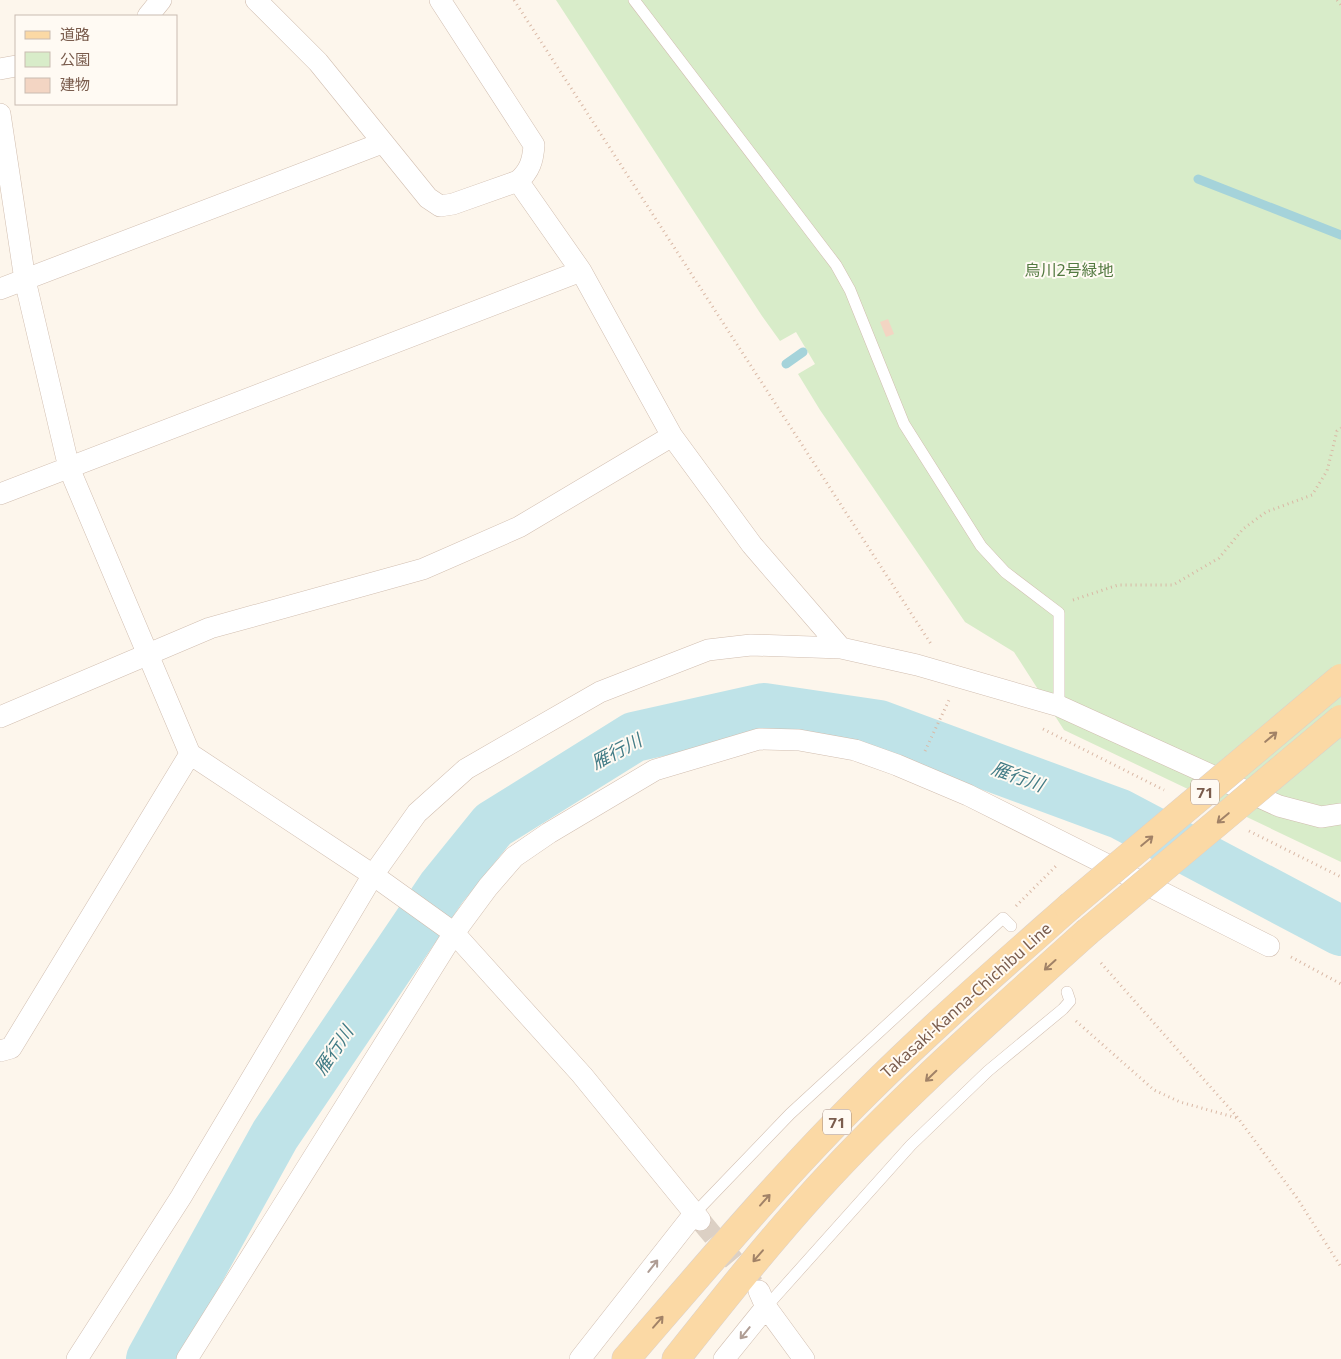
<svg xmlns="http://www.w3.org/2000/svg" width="1341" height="1359" viewBox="0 0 1341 1359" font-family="'Noto Sans','Noto Sans JP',sans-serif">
	<rect width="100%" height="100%" fill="#fdf6ec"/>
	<path fill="#d8ecc9" d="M556 0H1341V862L1064 730 1014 652 965 622 820 410 798 374 815 364 796 332 780 341 762 316Z"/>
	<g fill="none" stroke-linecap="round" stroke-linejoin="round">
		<path stroke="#a5d3da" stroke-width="9" d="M1198 179 1341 235
			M786 364 803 352"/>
		<path stroke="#bfe3e8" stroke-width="50" d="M151 1359 275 1135 442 888 493 825 634 737 764 708 879 725 1120 814 1341 931"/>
	</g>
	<path fill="#f3d5c3" d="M888 319 894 334 886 337 880 322Z"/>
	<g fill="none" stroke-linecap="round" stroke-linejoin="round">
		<path stroke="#dcd0c4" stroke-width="21" stroke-dasharray="21 11" stroke-linecap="butt" d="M700 1220 754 1285"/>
		<defs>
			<path id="lane" d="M634 0 836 265 850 290 904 424 981 546 1005 572 1059 613V706
				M694 1214 790 1114 1003 918 1011 926
				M766 1307 911 1145 988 1071 1063 1009 1070 1001 1067 992"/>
			<path id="street" d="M256 0 318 62 428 198 440 206 453 204 518 181C530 171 533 160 534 145L440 0
				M148 16 161 0
				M0 69 16 66
				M0 114 25 280 69 468 190 754 373 875 454 933 582 1075 700 1220
				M518 181 581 271 672 436 752 545 841 648
				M0 289 382 143
				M0 494 581 271
				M0 717 210 628 423 569 519 527 672 436
				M0 1051 11 1048 190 754
				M759 1291 766 1307 804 1359
				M77 1359 181 1197 373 875 417 813 466 769 600 692 708 650 751 645 841 648 917 665 1059 706 1279 806 1321 817 1341 814
				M187 1359 454 933 488 887 514 857 549 833 655 770 759 739 799 740 855 750 897 765 968 795 1269 946
				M580 1359 694 1214
				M724 1359 766 1307"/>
			<path id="primary" d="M626 1359C704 1269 781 1177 866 1093 931 1028 1000 968 1069 907
				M676 1359C722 1301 768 1243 818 1188 901 1097 995 1015 1086 933"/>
		</defs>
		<use href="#lane" stroke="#d1beb0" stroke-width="12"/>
		<use href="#street" stroke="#d1beb0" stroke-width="22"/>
		<use href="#primary" stroke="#dad1cd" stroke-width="29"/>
		<path stroke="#d9b8a5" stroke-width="3" stroke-dasharray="1 4" stroke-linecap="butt" d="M514 0 931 644
			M1337 0 1341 5
			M1073 600 1118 585H1173L1219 558 1243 529 1266 512 1312 495 1327 471 1337 431 1341 428
			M1043 729 1164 790
			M925 751 949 700
			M1249 831 1341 877
			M1016 906 1056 866
			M1291 957 1341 984
			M1101 963 1238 1118 1297 1198 1341 1267
			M1076 1021 1154 1090 1180 1102 1237 1118"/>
		<use href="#lane" stroke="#fff" stroke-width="11"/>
		<use href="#street" stroke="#fff" stroke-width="21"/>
		<use href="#primary" stroke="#fbd9a5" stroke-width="28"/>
		<defs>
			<path id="primary-bridge" d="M1069 907 1341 678
				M1086 933 1341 719"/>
		</defs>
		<use href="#primary-bridge" stroke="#dad1cd" stroke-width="29" stroke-linecap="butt"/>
		<use href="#primary-bridge" stroke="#fbd9a5" stroke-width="28"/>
	</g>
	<defs><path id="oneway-shaft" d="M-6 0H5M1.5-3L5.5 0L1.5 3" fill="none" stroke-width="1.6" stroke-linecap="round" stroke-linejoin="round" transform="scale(1.25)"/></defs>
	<g stroke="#a18267">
		<use href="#oneway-shaft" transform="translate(1271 737) rotate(-40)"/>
		<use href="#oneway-shaft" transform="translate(1223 818) rotate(140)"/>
		<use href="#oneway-shaft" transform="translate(1147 841) rotate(-40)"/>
		<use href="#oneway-shaft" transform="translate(1050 965) rotate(138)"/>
		<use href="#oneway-shaft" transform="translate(931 1076) rotate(136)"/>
		<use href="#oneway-shaft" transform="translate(765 1200) rotate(-48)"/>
		<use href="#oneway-shaft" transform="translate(758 1256) rotate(131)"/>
		<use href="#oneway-shaft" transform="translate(658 1322) rotate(-49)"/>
	</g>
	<g stroke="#af9d94">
		<use href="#oneway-shaft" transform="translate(653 1266) rotate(-52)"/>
		<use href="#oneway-shaft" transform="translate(745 1333) rotate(129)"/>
	</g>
	<g text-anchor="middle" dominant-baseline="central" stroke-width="4" stroke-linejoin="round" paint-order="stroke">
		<g fill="#fffaf3" stroke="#a28b7f" stroke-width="1">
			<rect x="1191" y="779.5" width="28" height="25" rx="4"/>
			<rect x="823" y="1109.5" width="28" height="25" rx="4"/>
		</g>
		<g font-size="15" font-weight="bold" fill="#7a5c4d">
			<text x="1205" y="792">71</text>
			<text x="837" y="1122">71</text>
		</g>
		<g font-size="16" fill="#537a41" stroke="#fffaf3">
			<text x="1069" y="270">烏川2号緑地</text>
		</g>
		<g font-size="16" fill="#7a5c4d" stroke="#fffaf3">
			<text transform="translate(966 1000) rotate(-42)">Takasaki-Kanna-Chichibu Line</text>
		</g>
		<g font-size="18" font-style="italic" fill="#437c86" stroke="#fffaf3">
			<text transform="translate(616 751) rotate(-28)">雁行川</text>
			<text transform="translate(1018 776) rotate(20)">雁行川</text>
			<text transform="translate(333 1050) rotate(-56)">雁行川</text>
		</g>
	</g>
	<rect x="15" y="15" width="162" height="90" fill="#fffaf3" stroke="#cabbb1"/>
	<rect x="25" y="31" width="25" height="8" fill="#fbd9a5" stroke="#cabbb1"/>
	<text x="60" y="40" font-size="15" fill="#7a5c4d">道路</text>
	<rect x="25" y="52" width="25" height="15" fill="#d8ecc9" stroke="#cabbb1"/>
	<text x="60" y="65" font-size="15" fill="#7a5c4d">公園</text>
	<rect x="25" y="78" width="25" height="15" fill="#f3d5c3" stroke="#cabbb1"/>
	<text x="60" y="90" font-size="15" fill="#7a5c4d">建物</text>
</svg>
